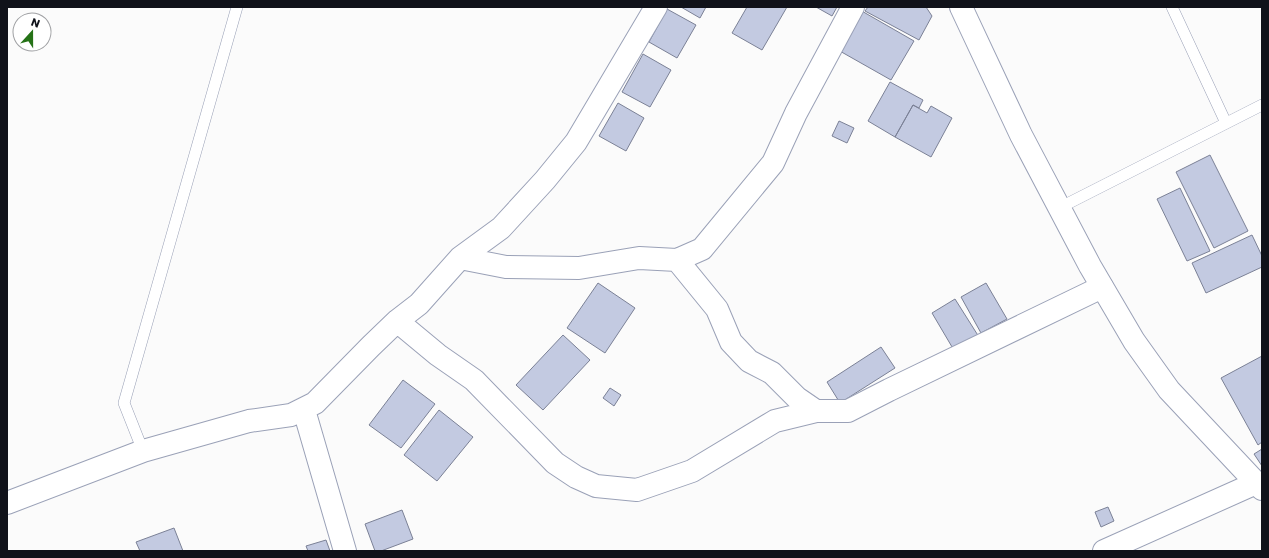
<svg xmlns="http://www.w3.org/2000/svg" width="1269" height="558" viewBox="0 0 1269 558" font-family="Poppins,sans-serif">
	<rect width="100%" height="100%" fill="#fbfbfb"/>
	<path fill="#c3cae1" stroke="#7b8196" d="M681 7H706L700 18Z
		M747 7H787L762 50 732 33Z
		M816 7H837L832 16Z
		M868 7H926L932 16 919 40 865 11Z
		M667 9 696 25 677 58 649 42Z
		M860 10 914 41 891 80 838 50Z
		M643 54 671 70 650 107 622 92Z
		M890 82 923 100 919 108 913 105 895 137 868 121Z
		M618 103 644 118 626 151 599 136Z
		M913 105 927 113 931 106 952 118 931 157 895 137Z
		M839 121 854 128 847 143 832 136Z
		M1210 155 1248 231 1214 248 1176 172Z
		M1180 188 1210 251 1187 261 1157 199Z
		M1252 235 1262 256V267L1206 293 1192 263Z
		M598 283 635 308 605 353 567 328Z
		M986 283 1007 319 981 333 961 297Z
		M955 299 979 337 955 352 932 313Z
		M563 335 590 360 543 410 516 385Z
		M881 347 895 368 840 403 827 382Z
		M1262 356V442L1258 445 1221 378Z
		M403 380 435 404 401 448 369 425Z
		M610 388 621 395 614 406 603 398Z
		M439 410 473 437 437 481 404 455Z
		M1262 449V466L1254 454Z
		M1108 507 1114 521 1101 527 1095 512Z
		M402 510 413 539 381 551H375L365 524Z
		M174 528 183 551H140L136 542Z
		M326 540 330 551H308L306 546Z"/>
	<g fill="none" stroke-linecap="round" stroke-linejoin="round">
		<defs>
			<path id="service" d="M1172 7 1226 123
				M1059 208 1262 105
				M143 451 124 403 237 7"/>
			<path id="minor" d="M460 258 506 267 579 268 639 258 677 260 702 249 773 163 796 113 853 7
				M677 260 717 309 731 342 749 361 772 373 797 398 816 411
				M397 321 438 355 474 380 555 463 576 477 596 486 637 490 692 471 775 421 816 411H848L889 390 1102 287
				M304 410 345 551
				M7 503 143 451 249 421 291 415 315 403 371 346 397 321 419 304 460 258 501 228 545 180 576 142 656 7
				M1104 551 1256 483"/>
			<path id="tertiary" d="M961 7 1021 135 1090 266 1134 341 1169 390 1262 489"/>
		</defs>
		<use href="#service" stroke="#9aa1b7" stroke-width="12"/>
		<use href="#minor" stroke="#9aa1b7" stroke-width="24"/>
		<use href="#tertiary" stroke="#9aa1b7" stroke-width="24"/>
		<use href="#service" stroke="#fff" stroke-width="11"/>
		<use href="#minor" stroke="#fff" stroke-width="22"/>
		<use href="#tertiary" stroke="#fff" stroke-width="22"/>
	</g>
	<rect width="1269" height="558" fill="none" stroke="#10121a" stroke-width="16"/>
	<g transform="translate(32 32) rotate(21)"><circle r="19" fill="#ffffff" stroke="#9fa0a3"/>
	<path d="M0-3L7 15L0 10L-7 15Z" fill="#257217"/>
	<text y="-6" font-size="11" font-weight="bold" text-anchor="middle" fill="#10121a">N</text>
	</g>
</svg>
